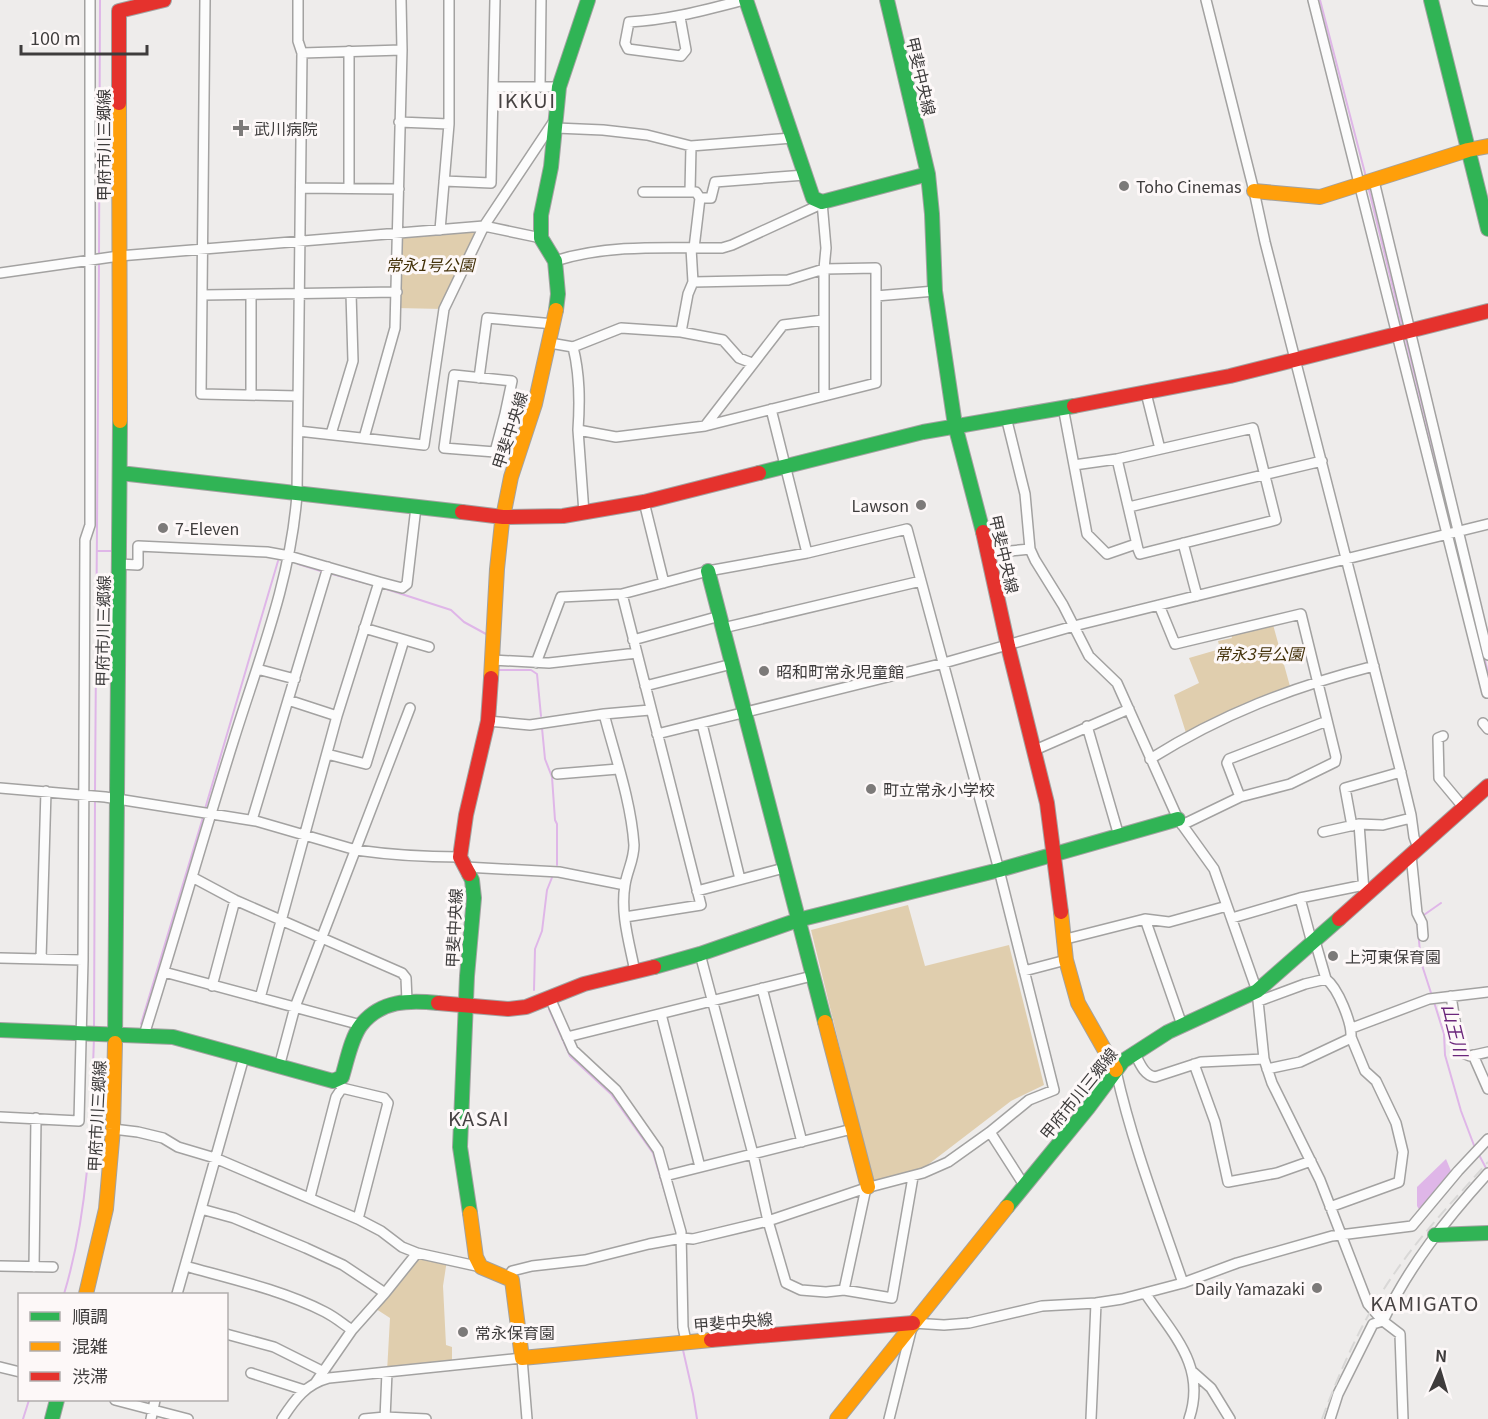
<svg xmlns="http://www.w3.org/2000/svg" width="1488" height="1419" viewBox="0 0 1488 1419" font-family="Georgia,'Noto Sans JP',serif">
	<rect width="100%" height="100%" fill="#eeeceb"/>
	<path fill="#e0ceae" d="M484 226 444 309 396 308 399 234Z
		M1272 621 1291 690 1187 736 1174 695 1199 683 1189 658 1220 649 1218 641 1232 638 1230 631Z
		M908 905 925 966 1009 945 1044 1085 1011 1101 921 1170 873 1182 811 930Z
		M417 1253 447 1260 443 1286 446 1345 452 1347V1364L387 1372 390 1318 373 1307Z"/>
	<path fill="#dfb6e8" d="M1446 1159 1451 1171 1420 1211 1417 1206V1187Z"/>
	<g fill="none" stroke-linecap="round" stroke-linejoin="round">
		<path stroke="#dfb6e8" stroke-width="2" d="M1320 0 1366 177
			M1368 186 1402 325
			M99 255 100 0
			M1406 340 1452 526
			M1455 539 1476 624
			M97 551H111
			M298 564 324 572
			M332 574 373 585
			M383 588 451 610 464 622 486 634
			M1484 656 1488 673
			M497 670H531L537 674 541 716
			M542 728 545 759 552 777 555 820 557 824V865
			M95 792 99 261
			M205 809 278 561
			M1421 917 1441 903
			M1417 920 1421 962 1432 996
			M534 990 535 949 542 931 547 890 553 875
			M1434 1002 1444 1034 1445 1055 1461 1111 1475 1148
			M549 1009 570 1056 611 1094 653 1153 673 1219
			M141 1024 204 814
			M94 1029 95 798
			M93 1064 108 1060
			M1478 1153 1487 1170
			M64 1294C89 1211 91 1124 94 1038
			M679 1326 680 1339
			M683 1350 693 1394 697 1419
			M23 1419 29 1400"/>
		<defs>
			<path id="street" d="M205 0 201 394 298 396
				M1206 0 1254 191 1265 242 1399 765 1411 815 1414 837 1418 848
				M1313 0 1487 693
				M1477 0 1488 1
				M680 17 686 50 681 56 628 49 625 43 629 22C669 20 705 10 744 0
				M302 53 402 50
				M494 87H559
				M540 87 541 0
				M399 122 449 124
				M556 128 603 130 647 135 691 146 792 138
				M691 146 690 192H696L700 198
				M444 181 491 183 495 0
				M1374 181 1488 655
				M301 188 399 189
				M349 188V51
				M643 192H690
				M822 202 826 248 824 269V396
				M440 230 449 124V0
				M694 248 700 198H711L715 182 805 175
				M555 261C608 244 667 248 722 248L732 245 817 206 822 202
				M0 273 119 256 484 226 541 238
				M203 295 397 292
				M251 295V395
				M876 296 935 291
				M681 332 688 294 693 282 691 248
				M550 343 573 347 621 328 681 332 723 340 739 358 752 363
				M573 347C580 375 580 401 578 430
				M479 378 487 318 554 324
				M1146 393 1160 449
				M1063 407 1087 534 1107 554 1136 544
				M771 409 807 553
				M505 414 512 381 454 375 444 448 495 452 505 414 530 420
				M1006 417 1025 494 1030 549 1035 560 1063 605 1089 656 1117 683 1178 819 1214 869 1257 991 1264 1059 1272 1083 1320 1180 1368 1304 1383 1321 1400 1334 1403 1419
				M705 426 783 325 823 320
				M298 431 424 445 444 309 484 226 554 121
				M331 434 353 361 351 293
				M364 438 395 328 402 50 401 0
				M1074 465 1117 459 1253 428 1276 520 1140 554 1138 549 1117 459
				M644 502 664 583
				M1129 507 1322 461
				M584 513 578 430 616 437 705 426 876 383V268L824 269 788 280 693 282
				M1183 543 1197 596
				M989 553 1030 549
				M119 564 138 565V546L267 552 289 556 379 582 337 716 260 998
				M379 582 402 588 407 584 416 507
				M622 594 701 905 625 917
				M1159 605 1175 644 1301 614 1336 757 1335 762 1290 784 1240 797 1182 825
				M364 628 429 647
				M723 628 921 581
				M633 640 720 616
				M492 660 549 663 637 653
				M257 669 295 679
				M645 686 732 664
				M288 700 337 716
				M604 714C615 756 631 801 634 845 634 860 627 871 625 885 620 914 630 945 635 972
				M488 721 530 725 604 714 650 710
				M1483 723 1488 729
				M702 724 740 879
				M1087 726 1119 836
				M657 734 944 663 1074 626 1488 524
				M1443 736 1438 738 1439 778 1464 808
				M1035 750 1129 709
				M327 754 366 764 404 640
				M1150 759C1222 714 1292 687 1374 666
				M557 774 618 769
				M0 788 105 797 256 821 356 850C391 855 425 857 460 857
				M1240 797 1227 763 1229 759 1327 721
				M252 820 328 567
				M1359 824 1364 891
				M1352 826 1345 788 1401 772
				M1323 832 1359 824 1383 825 1411 818
				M1411 855 1417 913 1422 923 1423 936
				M465 867 559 872 625 885
				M192 877 235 900 402 973 406 978 407 1001
				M697 891 784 868
				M1300 898 1312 943
				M1232 918 1300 898 1364 885
				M1145 919 1182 1025
				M1062 940 1145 919 1169 922 1227 906
				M1315 941 1326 979
				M700 954 753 1154 768 1221 786 1283 801 1290 826 1292 844 1290 892 1298 913 1177
				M0 958 83 960
				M41 959 46 791
				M1024 971 1066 960
				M164 972 361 1025
				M212 986 235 900
				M762 988 802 1142
				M1451 996 1460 1052 1470 1056 1488 1052
				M550 998 573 1050 616 1090 658 1150 681 1232 683 1327 686 1341
				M1259 1001 1305 984 1326 979C1338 988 1352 1023 1351 1037L1349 1039 1300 1062 1267 1069
				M661 1014 700 1167
				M1352 1028 1429 999 1488 992
				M144 1035C175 937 203 837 234 739 259 659 291 579 297 494L302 53 298 41V0
				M567 1037 812 976
				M1134 1052C1139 1061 1143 1075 1155 1077L1201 1062 1264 1059
				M1473 1055 1488 1089
				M1194 1064 1215 1122 1228 1182 1277 1173 1311 1161
				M279 1067 295 1007 410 708
				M1116 1071C1132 1143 1159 1213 1183 1283
				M342 1088 384 1098 388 1103 358 1219
				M0 1117 79 1121 83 960 85 540 90 525V0
				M113 1129 138 1132 163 1138 178 1147 215 1158 358 1219 381 1231 402 1247 417 1253 481 1267
				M990 1132 1024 1185
				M665 1176 852 1129
				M310 1197 336 1097 342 1088 340 1085
				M1330 1207 1399 1182 1403 1152 1396 1123 1376 1081 1365 1071 1351 1037
				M201 1209 234 1218 306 1248 343 1265 385 1293
				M0 1266 53 1267
				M185 1266C232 1279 282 1290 325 1312 335 1317 343 1324 352 1330
				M34 1267 36 1118
				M507 1278 512 1271 532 1266 585 1260 649 1244 682 1238 693 1239 768 1221 866 1188 923 1173 948 1162 990 1132 1029 1100 1054 1090 999 870 907 529 807 553 708 571 622 594 561 597 536 663
				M844 1290 866 1188
				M1145 1293C1173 1335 1207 1366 1189 1419
				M177 1294 244 1057
				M226 1334 274 1347 322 1371
				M0 1367 20 1372
				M1193 1372 1211 1388 1230 1419
				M251 1373 304 1390
				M316 1382 352 1330 385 1293 417 1253
				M115 1400 188 1419
				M151 1419 155 1400
				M282 1419C295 1399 306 1384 329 1378L522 1358 527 1419
				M364 1419 385 1417 426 1419
				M385 1419 387 1372
				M889 1419 913 1323 944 1325 969 1323 1042 1306 1096 1303 1122 1299 1183 1283 1237 1263 1332 1236 1412 1226 1458 1171 1488 1139
				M1091 1419 1096 1303
				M1330 1419 1338 1394 1373 1324 1383 1321C1409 1266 1447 1218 1488 1173"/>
			<path id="fast" d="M746 0 813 198 822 202 928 174
				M887 0 928 174 932 214 935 291 955 425 983 532
				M1431 0 1488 229
				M556 310 558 294 555 261 541 238V215L551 167 559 87 588 0
				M120 473 462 512
				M759 473 923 432 1074 406
				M708 571 825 1022
				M469 874 472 880 474 898 467 976 460 1147 470 1213
				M654 967 700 954 798 920 999 870 1178 819
				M0 1030 173 1037 333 1081 342 1077C347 1061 351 1038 361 1025 381 1000 409 1000 438 1003
				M115 1043 120 421
				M1007 1207 1088 1108 1123 1061 1168 1032 1257 991 1339 919
				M1435 1235 1488 1233
				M52 1419 57 1400"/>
			<path id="slow" d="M119 103 120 421
				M1254 191 1320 197 1468 150 1488 146
				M491 678 497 569 502 522 511 477 535 404 556 310
				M1061 912 1066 960 1078 1003 1116 1070
				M825 1022 868 1187
				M470 1213 476 1257 481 1267 512 1280 522 1358 711 1340
				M86 1294 106 1209 113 1129 115 1043
				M837 1419 1007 1207"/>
			<path id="jam" d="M119 103V11L164 0
				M1074 406 1230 376 1488 311
				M462 512 503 517 563 516 644 502 759 473
				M983 532 1008 646 1047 803 1061 912
				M469 874 460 857 466 815 488 721 491 678
				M1339 919 1488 786
				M438 1003 508 1009 526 1007 584 984 654 967
				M711 1340 913 1323"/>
		</defs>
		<use href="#street" stroke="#a3a2a1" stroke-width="12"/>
		<use href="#fast" stroke="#a3a2a1" stroke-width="16"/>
		<use href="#slow" stroke="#a3a2a1" stroke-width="16"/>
		<use href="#jam" stroke="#a3a2a1" stroke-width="16"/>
		<use href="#street" stroke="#fcfcfc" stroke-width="9"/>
		<use href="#fast" stroke="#30b455" stroke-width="14"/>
		<use href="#slow" stroke="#ff9f0a" stroke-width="14"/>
		<use href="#jam" stroke="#e5322d" stroke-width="14"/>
		<path stroke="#d9d8d7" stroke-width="2" stroke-dasharray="12 6" stroke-linecap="butt" d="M1322 1419C1341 1368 1364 1316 1396 1271 1423 1232 1456 1198 1488 1162"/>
	</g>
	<g fill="#7c7a79" stroke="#fdf8f8" stroke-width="2">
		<path d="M238 119h6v6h6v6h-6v6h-6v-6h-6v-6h6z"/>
		<circle cx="1124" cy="186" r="6"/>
		<circle cx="921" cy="505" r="6"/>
		<circle cx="163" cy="528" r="6"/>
		<circle cx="764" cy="671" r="6"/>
		<circle cx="871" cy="789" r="6"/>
		<circle cx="1333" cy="956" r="6"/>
		<circle cx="1317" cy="1288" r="6"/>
		<circle cx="463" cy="1332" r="6"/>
	</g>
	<g text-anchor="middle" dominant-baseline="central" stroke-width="6" stroke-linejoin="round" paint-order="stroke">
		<g font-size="16" fill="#3e3c3c" stroke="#fdf8f8">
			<text transform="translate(922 76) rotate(77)">甲斐中央線</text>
			<text transform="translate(103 145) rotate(-90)">甲府市川三郷線</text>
			<text transform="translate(509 430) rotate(-72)">甲斐中央線</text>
			<text transform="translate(1005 554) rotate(77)">甲斐中央線</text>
			<text transform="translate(102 631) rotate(-89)">甲府市川三郷線</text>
			<text transform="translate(453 928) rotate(-87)">甲斐中央線</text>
			<text transform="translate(1078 1093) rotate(-51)">甲府市川三郷線</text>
			<text transform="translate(96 1116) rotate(-87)">甲府市川三郷線</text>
			<text transform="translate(733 1321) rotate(-5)">甲斐中央線</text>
		</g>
		<g font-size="16" fill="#3e3c3c" stroke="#fdf8f8" text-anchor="start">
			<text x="254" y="128">武川病院</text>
			<text x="1136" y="186">Toho Cinemas</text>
			<text x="909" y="505" text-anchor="end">Lawson</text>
			<text x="175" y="528">7-Eleven</text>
			<text x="776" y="671">昭和町常永児童館</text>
			<text x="883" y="789">町立常永小学校</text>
			<text x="1345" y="956">上河東保育園</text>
			<text x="1305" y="1288" text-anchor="end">Daily Yamazaki</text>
			<text x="475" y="1332">常永保育園</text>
		</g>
		<g font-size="16" font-style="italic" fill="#433109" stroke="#fdf8f8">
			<text x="430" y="264">常永1号公園</text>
			<text x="1259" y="653">常永3号公園</text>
		</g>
		<g font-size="18" font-style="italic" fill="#6b267b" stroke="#fdf8f8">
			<text transform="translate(1456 1030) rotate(76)">山王川</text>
		</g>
		<g font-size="20" letter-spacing="1.5" fill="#474343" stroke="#fdf8f8">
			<text x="527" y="99">IKKUI</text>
			<text x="479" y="1117">KASAI</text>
			<text x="1425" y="1302">KAMIGATO</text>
		</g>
	</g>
	<rect x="18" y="1293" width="210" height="108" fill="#fdf8f8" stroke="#b1adad" stroke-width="1.5"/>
	<rect x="30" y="1312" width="30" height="9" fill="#30b455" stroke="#b1adad" stroke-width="1.5"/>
	<text x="72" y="1323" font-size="18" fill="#3e3c3c">順調</text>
	<rect x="30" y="1342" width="30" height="9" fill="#ff9f0a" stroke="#b1adad" stroke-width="1.5"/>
	<text x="72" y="1353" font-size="18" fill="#3e3c3c">混雑</text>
	<rect x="30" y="1372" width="30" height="9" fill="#e5322d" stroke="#b1adad" stroke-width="1.5"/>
	<text x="72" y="1383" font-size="18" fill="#3e3c3c">渋滞</text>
	<g transform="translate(1440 1371) rotate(4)" stroke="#fdf8f8" stroke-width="4.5" paint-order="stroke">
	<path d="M0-4.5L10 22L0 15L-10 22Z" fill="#3e3c3c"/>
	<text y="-9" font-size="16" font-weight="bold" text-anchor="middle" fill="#3e3c3c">N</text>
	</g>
	<path d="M21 45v9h126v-9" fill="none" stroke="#3e3c3c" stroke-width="3"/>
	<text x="30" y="45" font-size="18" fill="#3e3c3c" stroke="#fdf8f8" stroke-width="4.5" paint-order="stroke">100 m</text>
</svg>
